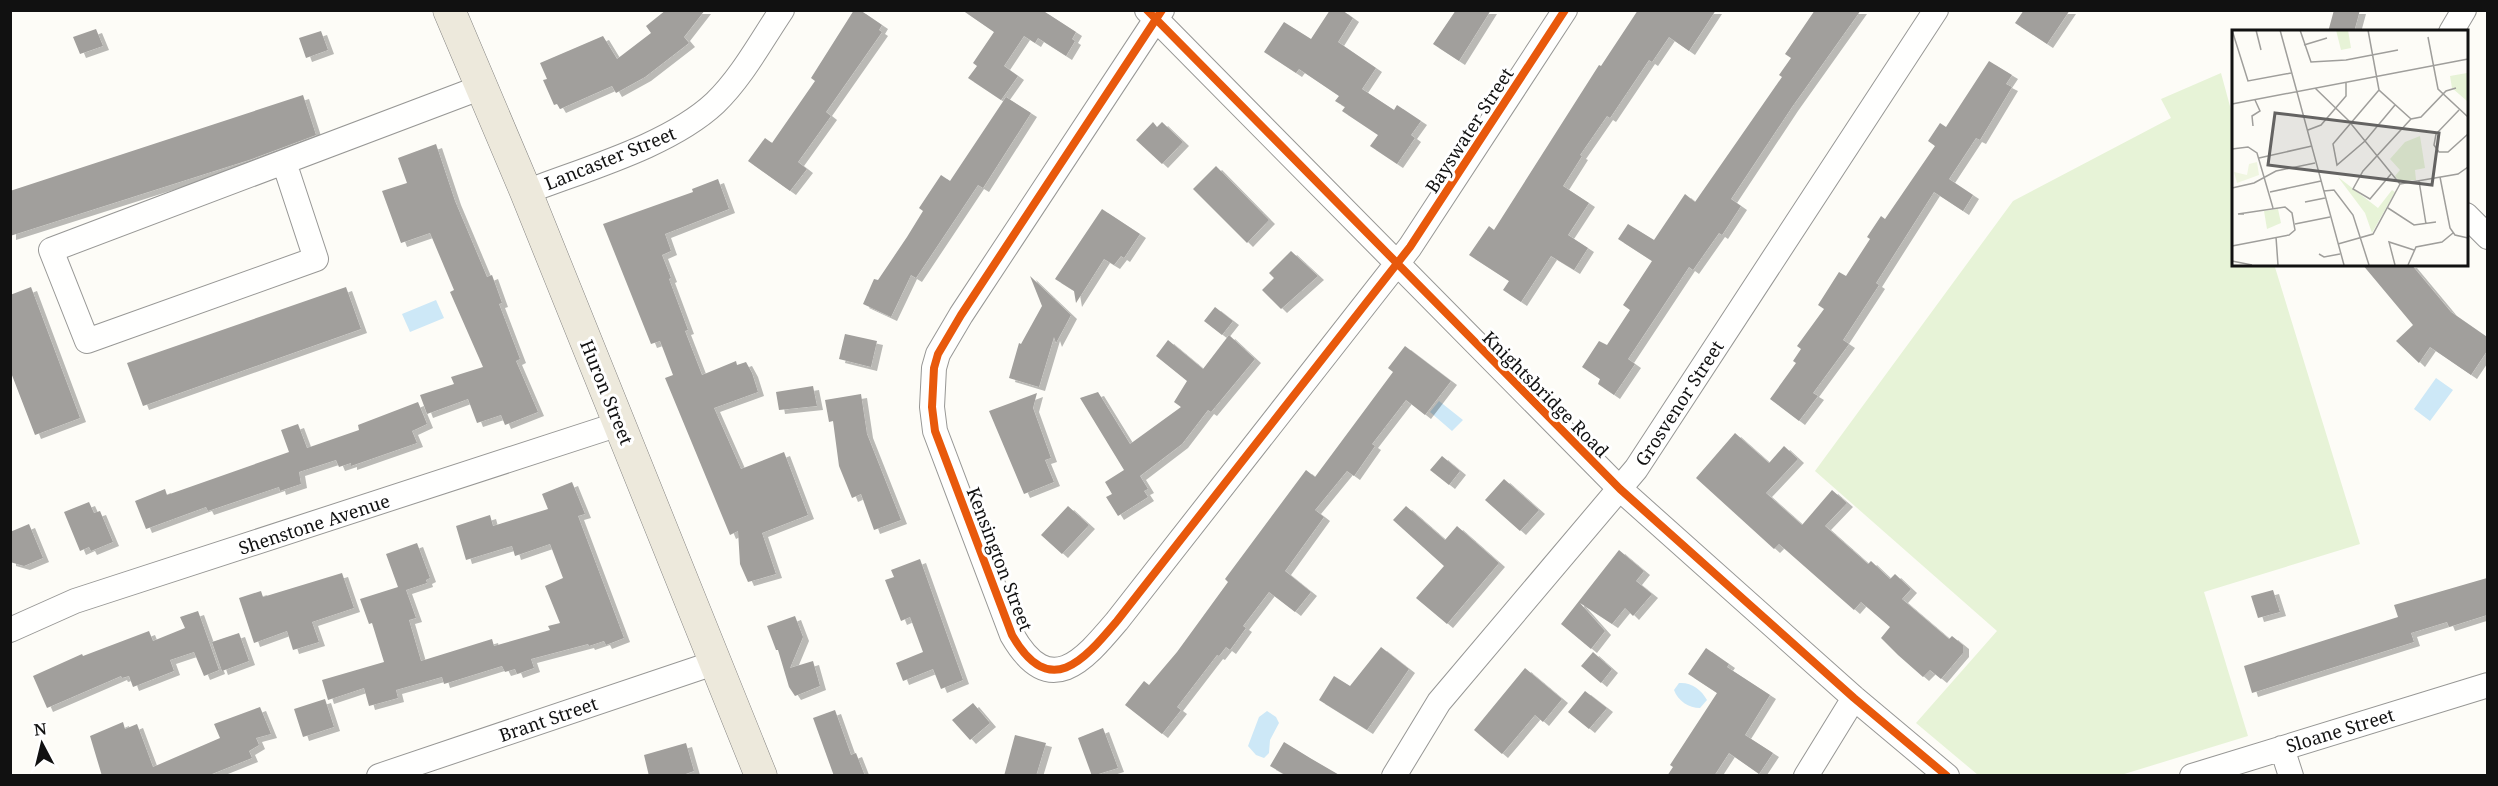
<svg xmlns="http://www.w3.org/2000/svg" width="2498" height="786" viewBox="0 0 2498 786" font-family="'Noto Serif',serif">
	<defs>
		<filter id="shadow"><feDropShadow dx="6" dy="4" stdDeviation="0" flood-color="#0004"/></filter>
	</defs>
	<rect width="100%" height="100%" fill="#fdfcf7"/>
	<path fill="#e7f3d7" d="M2221 73 2234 121V264H2274L2360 544 2204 592 2248 736 2121 775H1978L1916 723 1997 631 1815 471 2013 201 2171 118 2161 99Z"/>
	<path fill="#cde8f7" d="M436 300 444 318 410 332 402 314Z
		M2436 378 2453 390 2430 421 2414 409Z
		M1439 401 1463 420 1452 431 1430 412Z
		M1679 683C1691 682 1701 689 1707 700L1700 708C1689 708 1678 701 1674 690Z
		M1267 711 1276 717 1279 723 1270 740 1269 753 1264 758 1256 755 1248 746 1259 717Z"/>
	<path fill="#a19f9c" filter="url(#shadow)" d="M666 10H705L684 37 689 43 645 77 616 93 612 86 560 109 557 104 554 105 543 80 547 79 540 63 603 36 617 59 651 33 646 26Z
		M854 10H860L882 25 879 30 882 32 826 112 831 116 798 162 807 169 790 191 748 161 765 138 772 143 815 81 811 78Z
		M962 10H1042L1076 32 1072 39 1075 41 1066 56 1038 38 1035 43 1024 36 1004 66 1018 76 1001 100 968 78 977 66 973 63 994 32Z
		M1330 10H1342L1353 18 1338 42 1376 68 1362 89 1394 110 1397 105 1421 121 1411 135 1415 138 1397 164 1370 146 1378 135 1342 111 1345 107 1335 101 1339 96 1299 69 1296 73 1264 52 1284 22 1311 39Z
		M1456 10H1491L1459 61 1433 44Z
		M1638 10H1716L1689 51 1669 37 1652 62 1649 60 1610 118 1607 116 1580 155 1582 156 1563 186 1589 203 1568 235 1588 248 1574 270 1551 256 1521 302 1503 290 1509 281 1469 255 1489 226 1494 230 1599 65 1601 66Z
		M1815 10H1861L1792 107 1731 199 1741 206 1722 235 1719 233 1693 270 1689 267 1628 359 1635 364 1614 395 1598 384 1600 379 1582 367 1599 341 1607 345 1630 310 1623 305 1652 261 1618 239 1628 224 1654 240 1685 194 1695 202 1782 77 1779 75 1791 58 1785 54Z
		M2024 10H2070L2047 44 2015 23Z
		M2334 10H2360L2354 32H2328Z
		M96 29 103 46 80 54 73 37Z
		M321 31 328 50 306 58 299 38Z
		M1989 61 2012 75 2006 84 2012 87 1980 140 1976 138 1949 179 1973 195 1963 211 1934 192 1876 283 1879 285 1843 340 1849 344 1813 393 1818 396 1799 421 1770 399 1796 363 1793 361 1801 349 1797 346 1824 309 1818 305 1839 272 1846 276 1870 239 1867 237 1881 216 1885 219 1935 146 1928 141 1940 123 1946 127Z
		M303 95 316 135 249 160 10 236V191Z
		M1006 97 1031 113 983 188 978 185 916 278 911 275 891 317 863 304 874 279 878 280 907 237 923 211 919 208 941 175 950 181Z
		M1153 122 1157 127 1162 122 1183 142 1162 164 1136 140Z
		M436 144 455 201 487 277 492 275 502 303 499 304 520 359 516 361 538 412 505 425 501 415 477 423 468 399 427 414 420 395 454 384 451 377 483 367 450 292 454 290 430 233 401 243 382 191 407 183 398 158Z
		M1216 166 1269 220 1247 243 1193 189Z
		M718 179 729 209 665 234 671 251 662 255 671 278 669 279 688 330 685 331 702 375 736 361 737 365 746 362 752 373 758 392 714 408 741 469 784 452 808 515 762 533 776 574 748 582 740 564 738 531 730 535 665 378 673 375 660 341 651 344 603 224 693 192 692 189Z
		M1102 209 1140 234 1124 258 1121 256 1114 265 1104 259 1076 303 1074 291 1055 279Z
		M1291 251 1318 276 1281 309 1262 290 1274 278 1269 273Z
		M2362 264H2411L2451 312 2487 337V351L2471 375 2430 347 2419 363 2396 341 2413 325Z
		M1030 276 1071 315 1056 343 1054 337 1039 387 1009 378 1019 343 1021 344 1042 306Z
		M31 287 80 418 35 435 10 370V295Z
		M346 287 361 329 143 406 127 363Z
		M1215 307 1233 321 1222 335 1204 321Z
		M845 334 877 341 871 367 839 359Z
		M1229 335 1255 359 1211 412 1208 410 1182 444 1140 476 1148 489 1144 491 1148 497 1118 516 1106 497 1112 494 1105 482 1124 470 1080 398 1098 392 1130 444 1181 407 1174 402 1187 381 1156 356 1168 340 1203 369Z
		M1405 346 1451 381 1425 415 1406 400 1372 444 1375 446 1354 476 1347 471 1315 510 1324 517 1285 571 1311 592 1295 612 1269 592 1243 626 1246 628 1230 650 1226 647 1219 656 1217 655 1177 707 1181 710 1162 734 1125 705 1144 681 1149 685 1177 652 1228 582 1225 579 1306 470 1315 477 1393 372 1388 368Z
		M813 386 817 406 779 410 776 392Z
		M1037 393 1033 408 1051 458 1045 460 1054 482 1024 494 989 411Z
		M861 394 867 434 901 520 874 530 861 494 852 498 839 466 833 421 829 422 825 400Z
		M418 402 427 424 412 431 417 443 351 466V463L339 467 336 460 299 472 301 484 280 491 279 487 208 511 206 507 146 529 135 501 165 489 167 495 289 452 281 430 298 424 307 448 359 430 358 425Z
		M1735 433 1769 463 1784 446 1798 459 1766 493 1802 525 1832 490 1847 503 1825 526 1868 564 1871 561 1890 579 1895 574 1911 589 1902 599 1949 639 1952 636 1963 645V653L1941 679 1930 670 1923 677 1898 655 1881 638 1890 627 1861 602 1854 610 1779 544 1774 549 1696 478Z
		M1442 456 1460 471 1449 485 1430 470Z
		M1504 479 1539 510 1520 531 1485 500Z
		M572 482 585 514 578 516 624 638 606 645 604 641 589 646 588 644 531 659 534 668 517 674 515 669 505 672 502 666 444 684 442 677 396 690 398 698 369 706 364 688 328 700 322 680 384 662 372 623 369 624 360 599 398 587 386 554 417 543 430 578 426 580 427 583 406 590 416 618 409 620 421 661 492 639 494 646 550 630 548 626 560 623 545 586 563 578 550 544 515 556 512 546 466 560 456 526 490 515 493 526 548 509 542 494Z
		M89 502 94 513 100 511 113 542 91 551 89 547 80 551 64 512Z
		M1068 506 1089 525 1062 554 1041 535Z
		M1406 506 1445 540 1457 526 1499 563 1447 624 1416 598 1444 566 1393 520Z
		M29 524 43 558 24 566 10 562V532Z
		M1619 550 1644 571 1636 581 1652 594 1633 616 1625 608 1612 624 1580 603 1605 631 1591 649 1561 624Z
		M920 559 963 680 941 689 933 669 903 681 896 663 923 652 910 617 901 621 885 580 894 577 891 570Z
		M342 573 354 608 312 622 319 642 293 650 287 631 254 643 239 598 261 591 263 597Z
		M2487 578V615L2449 627 2447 622 2411 633 2414 642 2252 693 2244 666 2398 617 2394 605Z
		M2273 590 2280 612 2258 618 2251 596Z
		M198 611 219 670 204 676 194 652 170 660 174 671 133 687 129 676 122 678 121 676 47 708 33 676 82 654 83 656 149 631 153 641 185 628 180 617Z
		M795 616 803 637 790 668 813 661 820 686 795 696 789 687 778 650H776L767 626Z
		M239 633 249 661 222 671 212 642Z
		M1381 647 1409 669 1367 730 1319 700 1334 676 1350 686Z
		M1706 648 1729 664 1727 667 1770 695 1745 735 1773 753 1759 774 1729 753 1714 776H1667L1673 767 1670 765 1717 693 1688 674Z
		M1593 652 1612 669 1601 683 1581 666Z
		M1525 668 1562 699 1543 722 1535 715 1502 754 1474 730Z
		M1585 691 1607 708 1589 729 1568 712Z
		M325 699 334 727 303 737 294 709Z
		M973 703 990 723 970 740 952 720Z
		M260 707 271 734 256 738 259 745 249 751 252 758 207 776H102L90 736 123 722 125 729 137 724 153 767 220 738 214 724Z
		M835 710 851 755 856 753 865 776H834L813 718Z
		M1103 728 1118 768 1092 776 1078 738Z
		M1015 735 1046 743 1036 776H1004Z
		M1284 742 1310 758 1341 776H1287L1270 766Z
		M686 743 694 771 680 776H649L644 755Z"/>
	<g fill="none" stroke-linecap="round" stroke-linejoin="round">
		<defs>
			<path id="minor" d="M1147 10 1620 489 1854 698 1947 776
				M1162 10 961 315 938 354 934 368 932 407 935 431 1012 635C1050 701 1084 660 1117 621L1410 247 1565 10
				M2451 32 2464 10
				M284 162 316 259 87 341 51 250 482 87
				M526 192C585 169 669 146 715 103 742 77 761 41 782 10
				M2466 215 2488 237
				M10 630 75 601 619 424
				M2282 748 2291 776
				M379 776 717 662
				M1394 776 1439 702 1636 469 1936 10
				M1806 776 1854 698
				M2192 776 2488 685"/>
			<path id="major" d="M449 10 526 192 761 776"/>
		</defs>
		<use href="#minor" stroke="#979795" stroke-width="26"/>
		<use href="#major" stroke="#858482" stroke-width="33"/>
		<use href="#minor" stroke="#fffffe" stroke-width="24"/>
		<use href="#major" stroke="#ede9dc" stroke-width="32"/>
		<defs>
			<path id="cycleway" d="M1147 10 1620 489 1854 698 1947 776
				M1162 10 961 315 938 354 934 368 932 407 935 431 1012 635C1050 701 1084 660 1117 621L1410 247 1565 10"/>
		</defs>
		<use href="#cycleway" stroke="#fff" stroke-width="11"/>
		<use href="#cycleway" stroke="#e8590c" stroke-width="8"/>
	</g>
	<g text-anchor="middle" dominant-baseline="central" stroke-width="6" stroke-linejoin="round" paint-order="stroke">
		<g font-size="18" fill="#111" stroke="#fff">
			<text transform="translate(1469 130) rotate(-57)">Bayswater Street</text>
			<text transform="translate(610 158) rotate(-22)">Lancaster Street</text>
			<text transform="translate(607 392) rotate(68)">Huron Street</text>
			<text transform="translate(1546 394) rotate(45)">Knightsbridge Road</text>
			<text transform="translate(1679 403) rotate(-57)">Grosvenor Street</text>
			<text transform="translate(314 524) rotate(-18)">Shenstone Avenue</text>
			<text transform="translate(1000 559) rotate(69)">Kensington Street</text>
			<text transform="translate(548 719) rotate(-19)">Brant Street</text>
			<text transform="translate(2340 730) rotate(-17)">Sloane Street</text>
		</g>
	</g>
	<g transform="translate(2232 30)">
		<rect width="236" height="236" fill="#fdfcf7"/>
		<path d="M104 0H116L119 18 109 20ZM235 43V71L220 58 218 46ZM188 106 193 138 183 140 184 150 167 151 163 146 168 140 158 129 173 112ZM106 147 146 178 160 160 163 162 140 203 133 183ZM46 179 49 193 35 199 32 181Z" fill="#e7f3d7"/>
		<path d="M25 132 27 145 5 153 2 142 15 145 17 134Z" fill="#f0f6e1"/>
		<path fill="none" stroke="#9f9e9b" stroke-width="1.5" d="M0 0 16 51 59 43M24 0 29 20M48 0 65 62M68 0 79 32 114 30 166 20M136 0 147 60 179 89M196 7 206 59 236 87M72 15 95 8M83 58 116 90 168 154M147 60 101 114 105 135 133 111 163 75M65 62 112 235M0 74 236 29M227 80 204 104 202 115 207 122H216L236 104M21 96 20 86 28 81 23 70M76 100 89 95 114 66V53M0 119 16 117 25 123 41 178M27 128 80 116M159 144 138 169 121 159 131 141 179 89 189 87 214 61 224 58M208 147 218 198 223 205 236 208M187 151 194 194M168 154 226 144 236 137M0 158 22 153 44 141 83 133M92 161 102 160 121 185 137 235M38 162 89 151M73 172 93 168M156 178 182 195 204 192M63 194 98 187M44 207 46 235M106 214 141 204 168 154M0 216 57 205 63 200 60 183 53 177 6 184H12M87 224 92 227 108 224M0 231 20 235M163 235 157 212 182 220M176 235 184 217 210 212 221 203"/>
		<path fill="#646362" fill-opacity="0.15" stroke="#646362" stroke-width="3" d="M43 83 207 103 200 155 36 135Z"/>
		<rect width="236" height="236" fill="none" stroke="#111" stroke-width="3"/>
	</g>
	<rect width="2498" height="786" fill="none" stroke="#111111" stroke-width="24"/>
	<g transform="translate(42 744) rotate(353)" stroke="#ffffff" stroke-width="4.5" paint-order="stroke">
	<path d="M0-4.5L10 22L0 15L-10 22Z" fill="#111111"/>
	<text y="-9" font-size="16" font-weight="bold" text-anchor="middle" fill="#111111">N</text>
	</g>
</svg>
